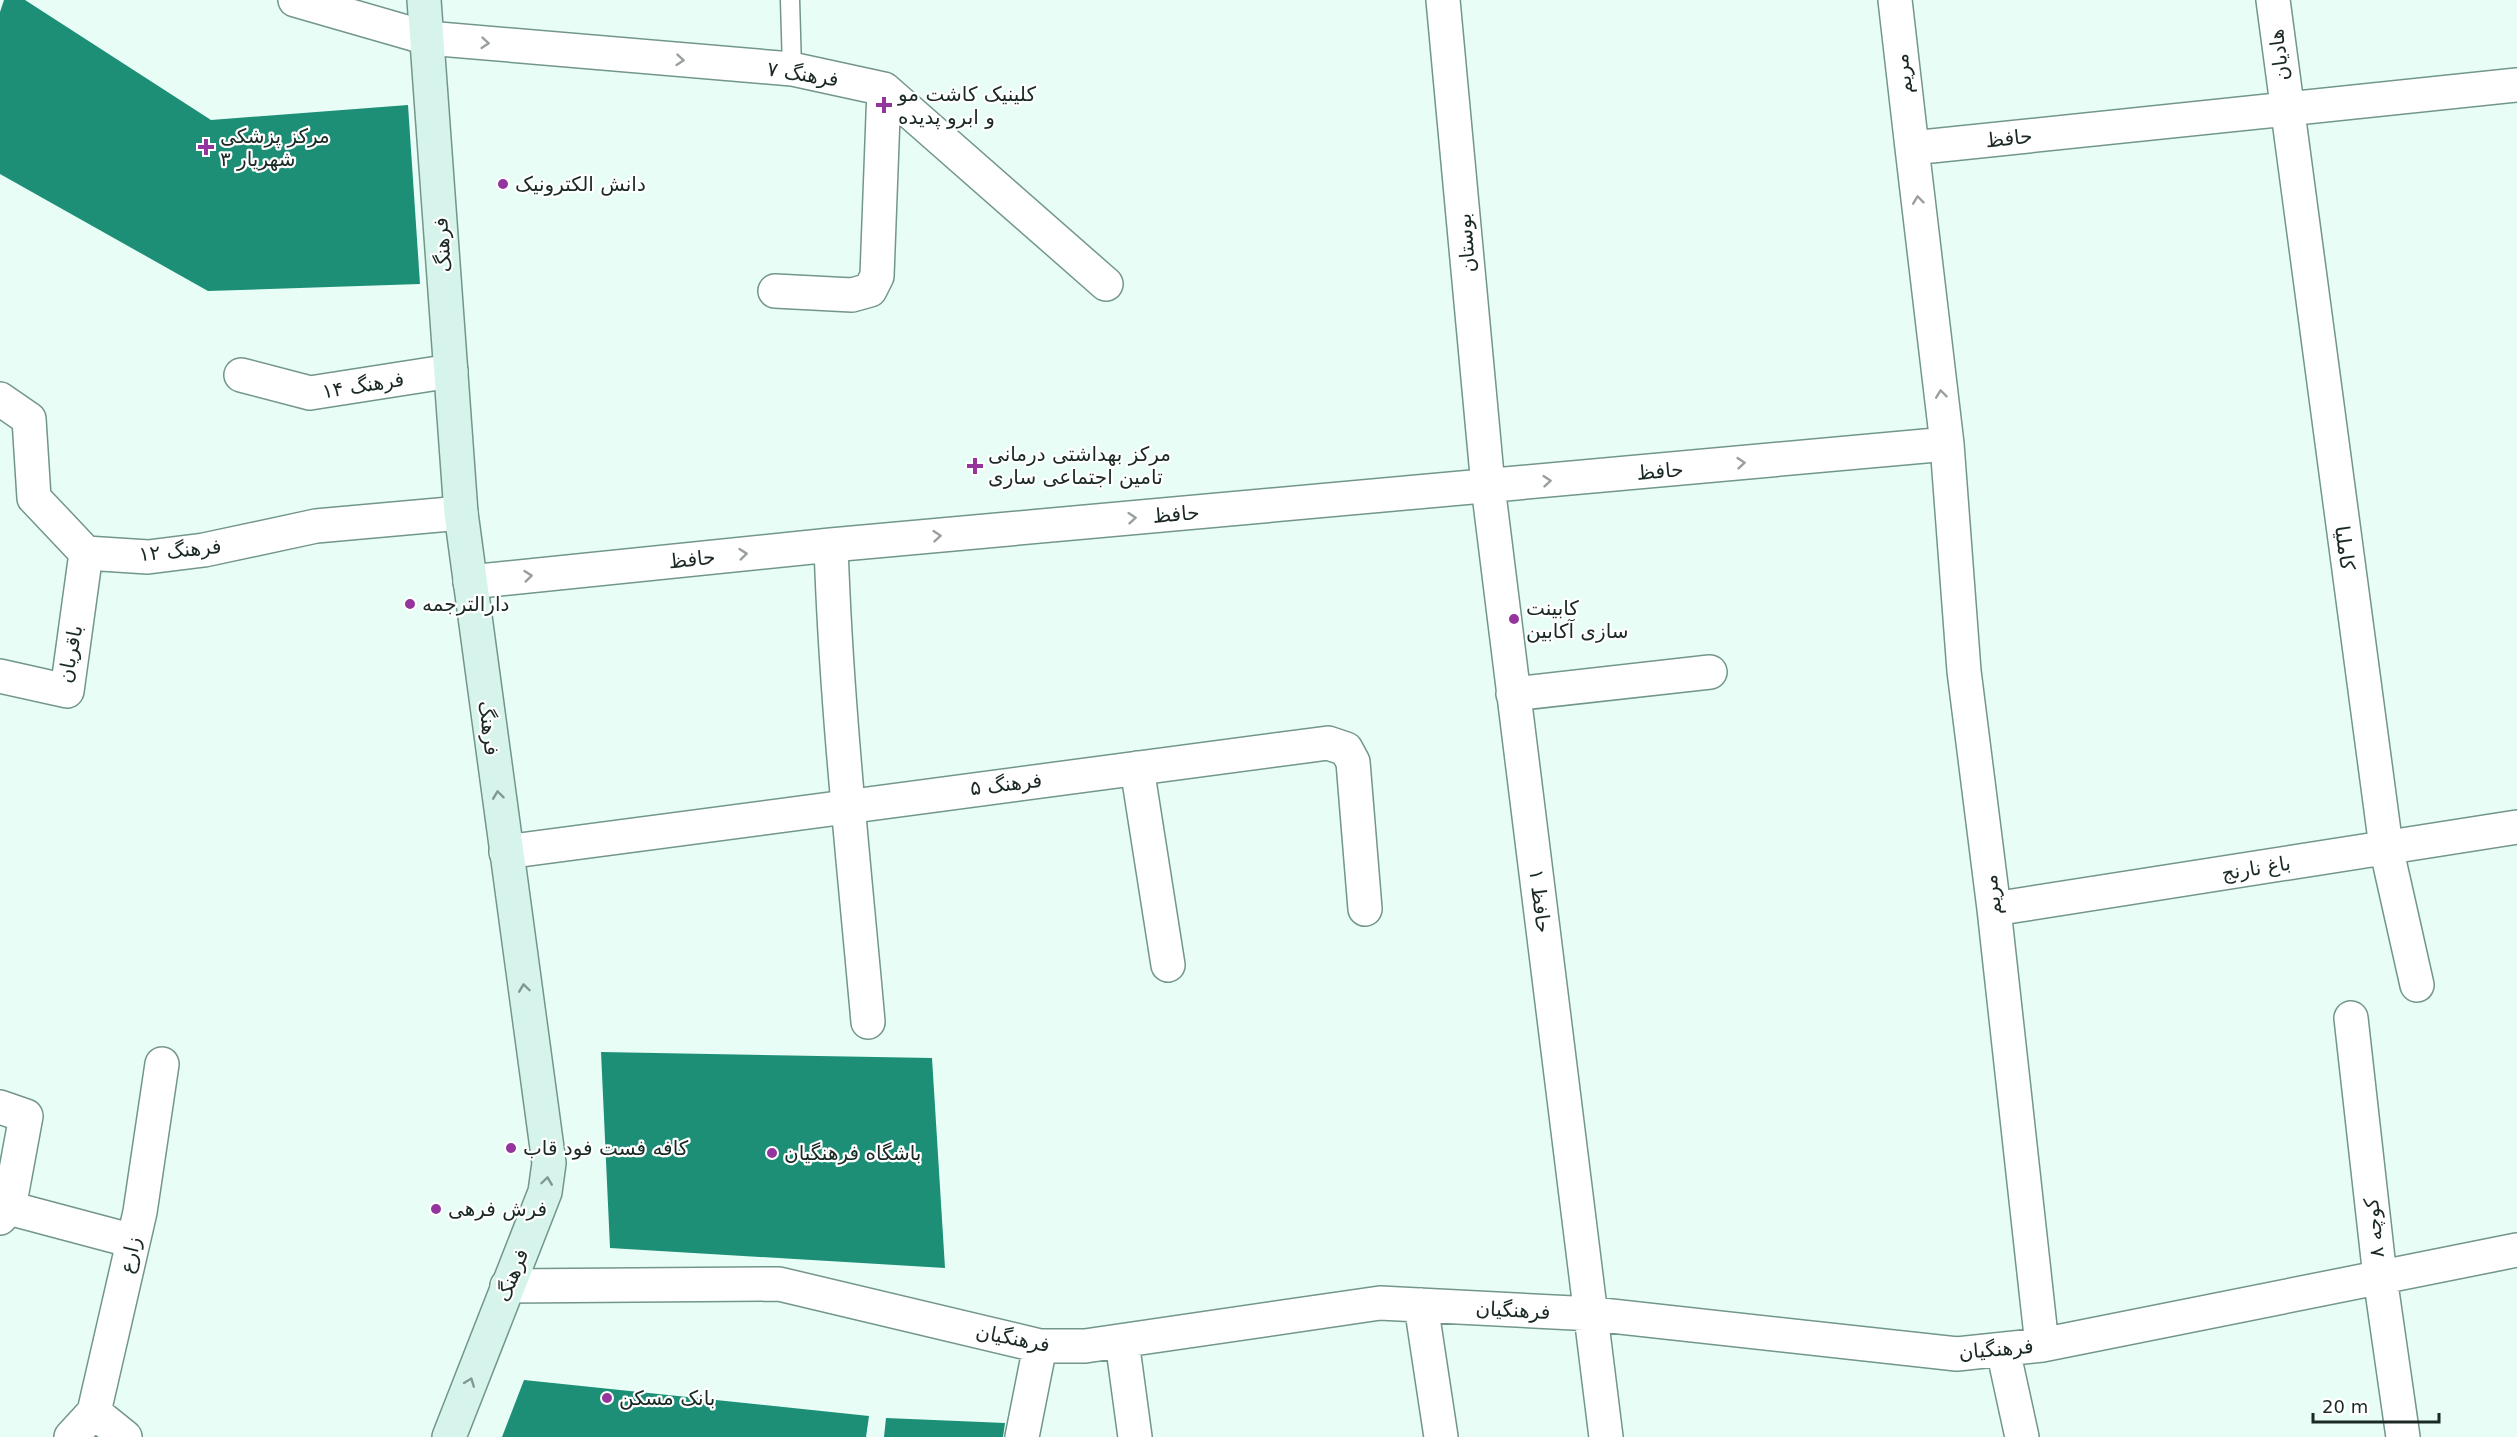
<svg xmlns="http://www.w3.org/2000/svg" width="2517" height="1437" viewBox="0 0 2517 1437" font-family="'DejaVu Sans',Vazirmatn,sans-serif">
	<rect width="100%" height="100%" fill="#e7fdf6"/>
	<path fill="#1d8f76" d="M4 0H25L211 120 408 105 420 284 208 291 0 174V12Z
		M601 1052 932 1058 945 1268 610 1248Z
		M524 1380 869 1416 866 1437H502Z
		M886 1418 1005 1423 1003 1437H884Z"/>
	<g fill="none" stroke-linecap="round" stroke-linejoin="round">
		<defs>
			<path id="lane" d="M790 0 792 69"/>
			<path id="street" d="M295 0 427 38 792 69 884 89 1106 284
				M1443 0 1488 486 1606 1437
				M1895 0 1912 148
				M2273 0 2386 847 2417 985
				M775 291 852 295 870 290 877 276 884 89
				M241 375 310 393 451 371
				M0 399 29 419 34 498 86 553 148 557 204 550 316 526 461 513
				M1947 444 1964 671 1994 909 2042 1345
				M831 545C836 704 854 864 868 1022
				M470 582 831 545 1947 444 1912 148 2517 85
				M0 676 67 691 86 553
				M1513 694 1710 672
				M1137 768 1168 965
				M506 852 1328 743 1346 749 1353 762 1365 909
				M1994 909 2517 827
				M2351 1018 2380 1277 2403 1437
				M0 1107 26 1116 9 1208 0 1218
				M9 1208 133 1241
				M507 1286 779 1284 1040 1346H1085L1380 1303 1593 1314 1957 1354 2042 1345 2517 1250
				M1421 1305 1441 1437
				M1122 1341 1135 1437
				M2003 1350 2022 1437
				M94 1412 125 1437
				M71 1437 94 1412 140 1212 162 1064
				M1022 1437 1040 1346"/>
			<path id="secondary" d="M424 0 461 513 549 1163 545 1192 449 1437"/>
		</defs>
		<use href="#lane" stroke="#72968b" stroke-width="21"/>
		<use href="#street" stroke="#72968b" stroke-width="36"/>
		<use href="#secondary" stroke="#72968b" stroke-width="36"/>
		<use href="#lane" stroke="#fff" stroke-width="18"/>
		<use href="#street" stroke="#fff" stroke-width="33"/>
		<use href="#secondary" stroke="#d6f4ec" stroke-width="33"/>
	</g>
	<defs><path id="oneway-chevron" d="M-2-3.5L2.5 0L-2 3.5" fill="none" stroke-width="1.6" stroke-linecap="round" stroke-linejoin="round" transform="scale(1.5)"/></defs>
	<g stroke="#989f9c">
		<use href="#oneway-chevron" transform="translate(485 43) rotate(5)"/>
		<use href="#oneway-chevron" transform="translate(680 60) rotate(5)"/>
		<use href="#oneway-chevron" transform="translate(1918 200) rotate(-97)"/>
		<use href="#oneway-chevron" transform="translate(1941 394) rotate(-97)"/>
		<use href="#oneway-chevron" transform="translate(1741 463) rotate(-5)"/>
		<use href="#oneway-chevron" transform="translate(1547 481) rotate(-5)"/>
		<use href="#oneway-chevron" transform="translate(1132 518) rotate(-5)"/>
		<use href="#oneway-chevron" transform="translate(937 536) rotate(-5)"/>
		<use href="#oneway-chevron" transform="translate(743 554) rotate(-6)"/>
		<use href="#oneway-chevron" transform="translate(528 576) rotate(-6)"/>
	</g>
	<g stroke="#819992">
		<use href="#oneway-chevron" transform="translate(498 795) rotate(-97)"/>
		<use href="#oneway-chevron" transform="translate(524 988) rotate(-98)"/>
		<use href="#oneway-chevron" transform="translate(547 1181) rotate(-82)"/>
		<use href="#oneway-chevron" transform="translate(470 1382) rotate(-69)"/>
	</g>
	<g fill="#94359e" stroke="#fff" stroke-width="2">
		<path d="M881 96h6v6h6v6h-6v6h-6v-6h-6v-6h6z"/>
		<path d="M203 138h6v6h6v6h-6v6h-6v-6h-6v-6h6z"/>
		<circle cx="503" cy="184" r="6"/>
		<path d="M972 457h6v6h6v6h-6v6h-6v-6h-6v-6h6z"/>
		<circle cx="410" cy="604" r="6"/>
		<circle cx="1514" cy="619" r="6"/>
		<circle cx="511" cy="1148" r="6"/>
		<circle cx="772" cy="1153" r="6"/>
		<circle cx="436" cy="1209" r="6"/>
		<circle cx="607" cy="1398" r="6"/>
	</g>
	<g text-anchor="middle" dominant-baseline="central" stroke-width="4.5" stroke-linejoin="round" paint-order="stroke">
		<g font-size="20" fill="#1a2924" stroke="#fff">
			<text transform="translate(2279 55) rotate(-97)">هادیان</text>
			<text transform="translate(803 74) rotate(9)">فرهنگ ۷</text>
			<text transform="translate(1903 74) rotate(-97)">مریم</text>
			<text transform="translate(2009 138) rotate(-6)">حافظ</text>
			<text transform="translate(1466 243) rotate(-95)">بوستان</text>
			<text transform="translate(442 245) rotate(-94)">فرهنگ</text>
			<text transform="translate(363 385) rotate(-9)">فرهنگ ۱۴</text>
			<text transform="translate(1660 471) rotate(-5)">حافظ</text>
			<text transform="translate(1176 514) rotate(-5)">حافظ</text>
			<text transform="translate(2345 548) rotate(82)">کاملیا</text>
			<text transform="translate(180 550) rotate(-6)">فرهنگ ١٢</text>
			<text transform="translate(692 559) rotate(-6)">حافظ</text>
			<text transform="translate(70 654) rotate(-79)">باقریان</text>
			<text transform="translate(489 728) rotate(83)">فرهنگ</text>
			<text transform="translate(1006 784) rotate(-7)">فرهنگ ۵</text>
			<text transform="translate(2256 868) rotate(-9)">باغ نارنج</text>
			<text transform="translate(1992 895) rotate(-97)">مریم</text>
			<text transform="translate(1540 901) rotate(83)">حافظ ۱</text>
			<text transform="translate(2374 1228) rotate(-96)">کوچه ۸</text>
			<text transform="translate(130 1255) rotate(-77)">زارع</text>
			<text transform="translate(512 1275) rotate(-68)">فرهنگ</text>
			<text transform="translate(1513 1310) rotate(3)">فرهنگیان</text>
			<text transform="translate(1013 1338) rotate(11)">فرهنگیان</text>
			<text transform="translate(1996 1349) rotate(-5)">فرهنگیان</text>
		</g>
		<g font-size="20" fill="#1a2924" stroke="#fff" text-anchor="start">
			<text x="898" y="94">کلینیک کاشت مو<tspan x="898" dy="23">و ابرو پدیده</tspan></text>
			<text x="220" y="136">مرکز پزشکی<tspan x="220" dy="23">شهریار ۳</tspan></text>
			<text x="515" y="184">دانش الکترونیک</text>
			<text x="988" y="454">مرکز بهداشتی درمانی<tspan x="988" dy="23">تامین اجتماعی ساری</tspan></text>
			<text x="422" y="604">دارالترجمه</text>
			<text x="1526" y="608">کابینت<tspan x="1526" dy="23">سازی آکابین</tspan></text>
			<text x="523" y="1148">کافه فست فود قاب</text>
			<text x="784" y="1153">باشگاه فرهنگیان</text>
			<text x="448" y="1209">فرش فرهی</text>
			<text x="619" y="1398">بانک مسکن</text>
		</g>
	</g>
	<path d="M2313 1413v9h126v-9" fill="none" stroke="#1a2924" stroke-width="3"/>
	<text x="2322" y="1413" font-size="18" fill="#1a2924" stroke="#ffffff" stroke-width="4.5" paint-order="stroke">20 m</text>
</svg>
